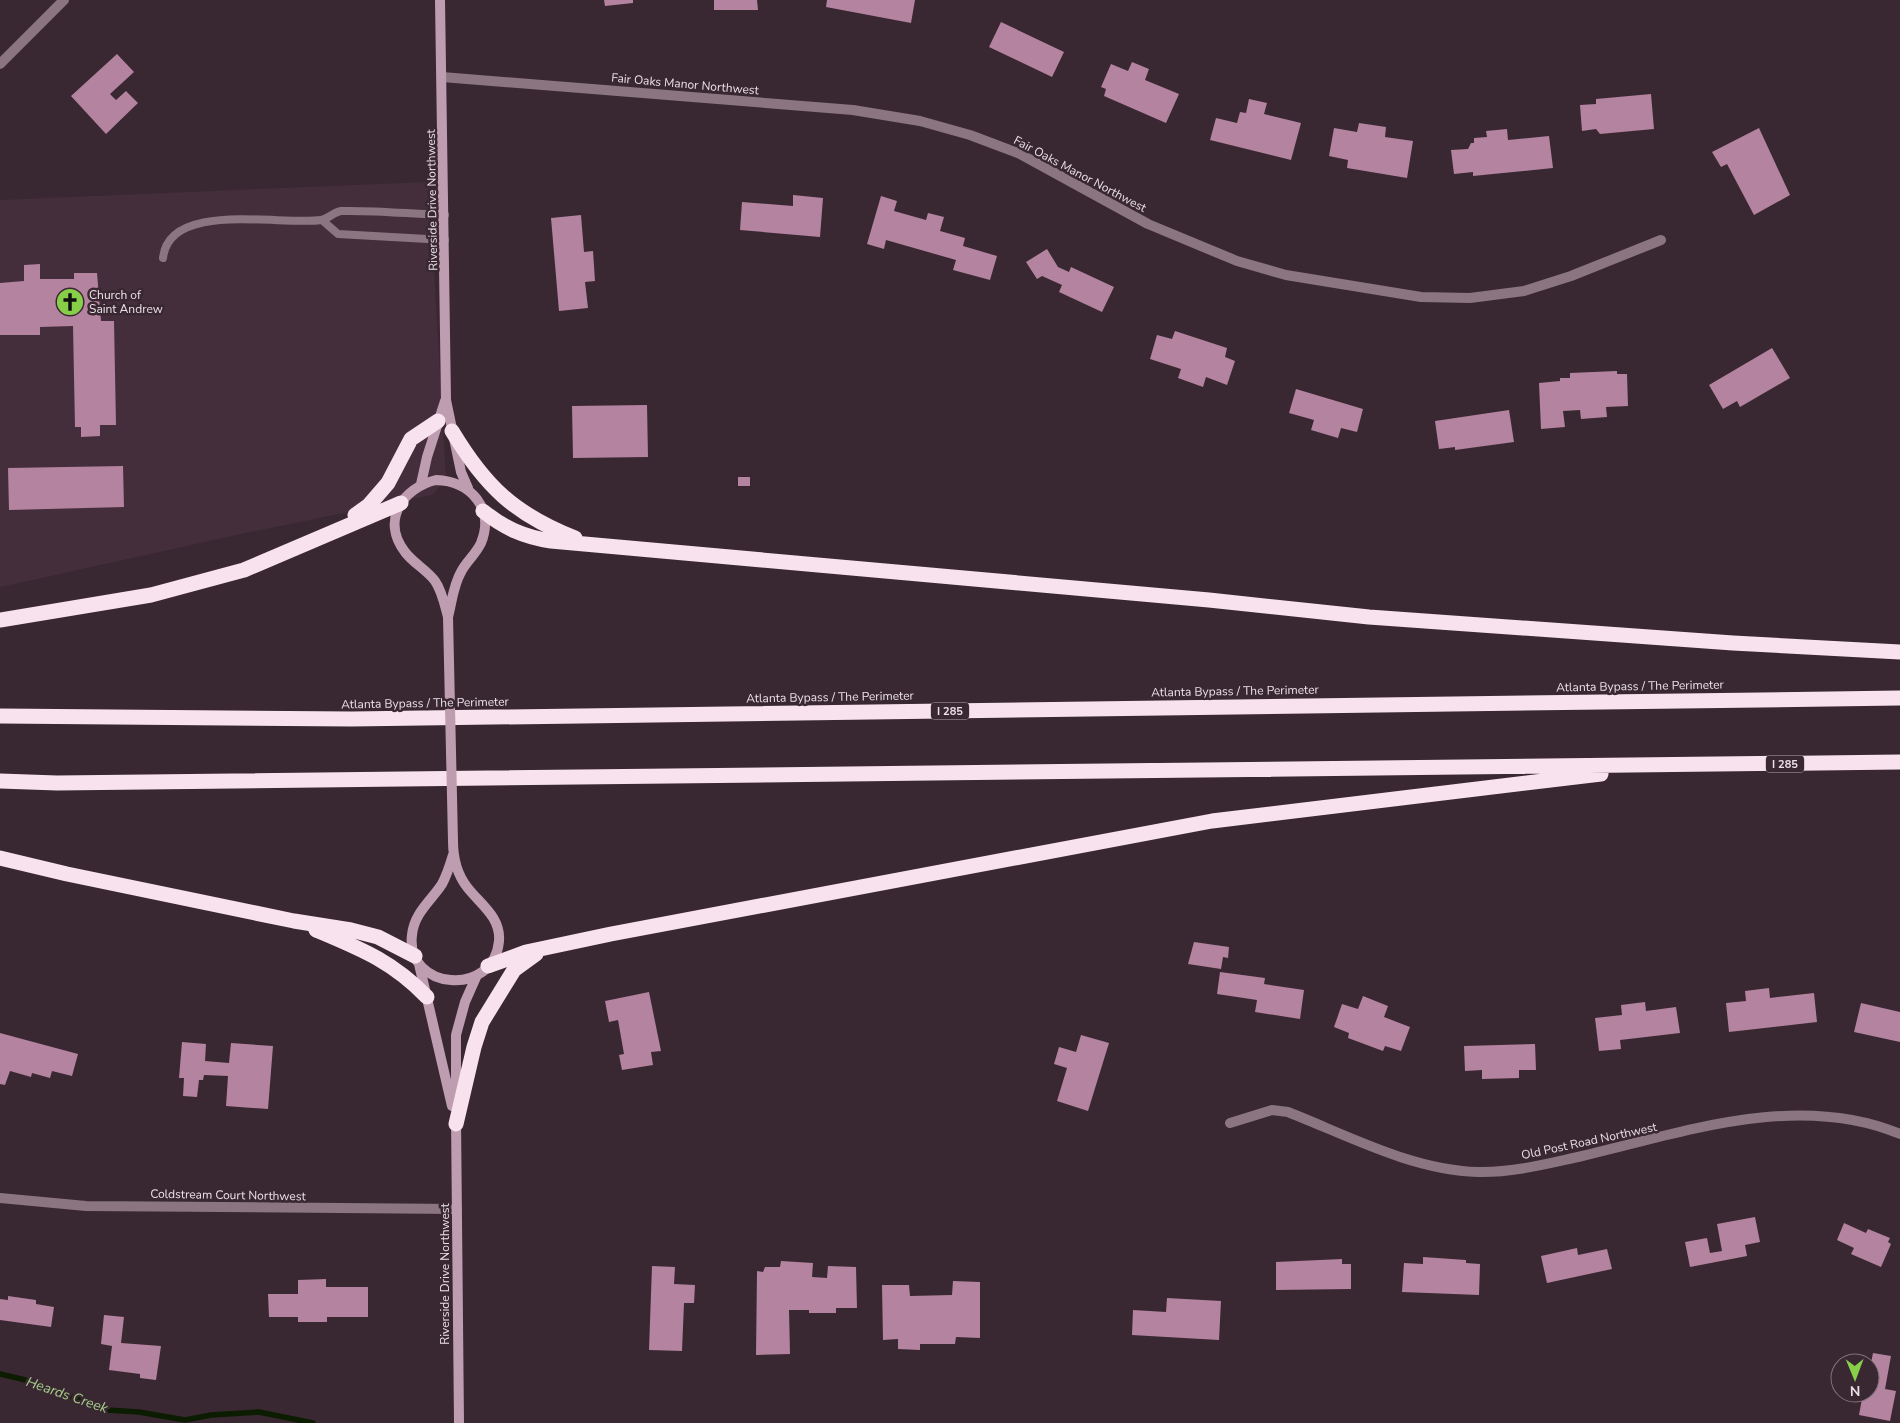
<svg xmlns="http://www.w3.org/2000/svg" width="1900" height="1423" viewBox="0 0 1900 1423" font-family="'Nunito Sans',sans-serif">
	<rect width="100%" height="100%" fill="#392832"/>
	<path fill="#452e3c" d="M429 182 446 480 432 495 250 532 0 587V200Z"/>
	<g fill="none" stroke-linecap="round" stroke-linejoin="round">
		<path stroke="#0c1c00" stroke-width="5.5" d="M0 1374 34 1382 107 1410 139 1412 185 1420 211 1415 259 1412 313 1423"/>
	</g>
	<path fill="#b4839f" d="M604 0H633V3L605 6Z
		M714 0H757L758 10H714Z
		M827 0H915L911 23 826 7Z
		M1001 22 1064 52 1052 77 989 47Z
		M117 54 134 72 110 94 116 100 126 91 138 103 106 134 71 96Z
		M1132 62 1149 69 1145 80 1179 94 1166 123 1104 96 1106 89 1101 87 1111 64 1128 71Z
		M1651 94 1654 129 1600 134 1596 129 1582 131 1580 105 1596 104V99Z
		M1249 99 1267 103 1264 114 1301 123 1291 160 1210 140 1216 118 1237 123 1240 112 1246 113Z
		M1359 123 1386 127 1385 137 1413 141 1407 178 1347 168 1348 160 1329 156 1334 128 1357 132Z
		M1759 128 1790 195 1754 215 1727 164 1721 167 1712 152Z
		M1507 129 1508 140 1549 136 1553 168 1473 176V172L1454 174 1451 150 1468 149 1471 143H1474V138L1487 137 1486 131Z
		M793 195 823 198 820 237 740 230 742 202 793 206Z
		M881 196 897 201 894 211 926 220 928 213 944 217 940 231 965 238 963 246 997 256 990 280 953 270 956 260 886 240 884 249 867 244Z
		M581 215 584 252 593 251 595 281 585 282 588 308 559 311 551 218Z
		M1047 249 1058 267 1069 272 1071 267 1114 287 1102 312 1059 292 1062 285 1042 276 1037 279 1026 262Z
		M40 264V279H74V273H97L101 321H114L116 425H100V436L81 437V427H75L73 326 40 327V335H0V283L24 281V265Z
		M1175 331 1227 348 1225 357 1235 361 1227 385 1206 377 1203 387 1178 378 1181 369 1150 359 1157 335 1172 339Z
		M1772 348 1790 378 1740 407 1737 401 1723 409 1709 385Z
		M1617 371V374H1627L1628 406 1606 407 1607 417 1581 419 1580 410 1563 411 1565 427 1541 429 1539 383 1560 381V378H1570V373Z
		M1296 389 1363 409 1357 432 1341 428 1338 438 1311 430 1314 420 1289 413Z
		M647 405 648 457 573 458 572 406Z
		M1509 410 1514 442 1455 450V447L1439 449 1435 421Z
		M123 466 124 507 9 510 8 468Z
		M738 477H750V486H738Z
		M1194 942 1229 947 1228 958 1223 957 1221 969 1188 964Z
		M1220 972 1265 978 1264 984 1304 990 1300 1019 1255 1012 1257 1000 1217 994Z
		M1769 988 1770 998 1814 993 1817 1022 1729 1032 1726 1003 1746 1001 1745 991Z
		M649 992 661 1051 651 1052 653 1065 622 1070 619 1055 624 1054 618 1020 609 1022 605 1001Z
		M1363 996 1388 1006 1384 1017 1410 1027 1401 1051 1385 1046 1383 1051 1348 1038 1349 1033 1334 1027 1342 1004 1358 1009Z
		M1645 1002 1646 1011 1676 1007 1680 1033 1620 1040 1621 1049 1599 1051 1595 1018 1622 1015 1621 1005Z
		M1861 1003 1900 1012V1042L1854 1032Z
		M0 1033 78 1054 72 1076 52 1071 50 1078 32 1073 31 1077 10 1071 5 1085 0 1084Z
		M1081 1035 1109 1043 1088 1111 1057 1101 1067 1068 1054 1064 1059 1047 1076 1052Z
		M182 1042 206 1044 205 1061 229 1063 231 1043 273 1046 268 1109 226 1106 228 1076 204 1075 203 1080H199L197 1097 183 1096 184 1078H179Z
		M1535 1044 1536 1070H1519V1078L1482 1079V1070L1465 1071 1464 1046Z
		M1755 1217 1760 1242 1745 1245 1747 1256 1690 1267 1685 1242 1707 1238 1710 1253 1722 1251 1717 1224Z
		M1844 1223 1866 1233 1868 1229 1890 1238 1888 1242 1891 1244 1881 1267 1851 1254 1854 1248 1837 1240Z
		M1577 1248 1578 1255 1607 1249 1612 1269 1547 1283 1541 1256Z
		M1423 1257 1466 1260V1263L1480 1264 1479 1295 1402 1292 1404 1263 1423 1264Z
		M1342 1259V1264H1351V1289L1276 1290V1262Z
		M781 1261 813 1263 812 1277 827 1278 828 1266 856 1267 857 1308H836V1313H809V1310H789L790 1354 756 1355 757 1271 763 1272 765 1267H780Z
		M652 1266 675 1267 674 1284 695 1285 694 1303H684L682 1351 649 1350Z
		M326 1279V1287H368V1317H327V1322H298V1317H269L268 1294H298V1280Z
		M953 1281 980 1282V1338L956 1337 955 1344H920V1350L898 1349V1339L883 1340 882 1285H909L910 1296 952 1295Z
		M8 1296 36 1300V1304L54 1307 51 1327 0 1320V1299L8 1300Z
		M1167 1298 1221 1301 1219 1340 1132 1335 1133 1310 1166 1312Z
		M104 1315 124 1317 121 1343 161 1346 156 1380 140 1378V1374L109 1370 112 1346 101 1344Z
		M1873 1353 1891 1356 1885 1389 1896 1391 1890 1421 1859 1415 1863 1393H1870V1368Z"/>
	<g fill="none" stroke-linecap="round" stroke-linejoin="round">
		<path stroke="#8a7581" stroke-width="8" d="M322 220 338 234 445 240
			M163 258C169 200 282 226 321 220 328 219 334 212 341 211 375 210 411 214 445 215"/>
		<path stroke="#8a7581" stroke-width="10" d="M0 64 64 0
			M442 77 853 110 920 121 970 135 1018 153 1148 224 1237 261 1286 275 1421 297 1470 298 1524 291 1571 276 1661 240
			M1230 1123 1272 1110 1288 1112C1349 1136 1412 1170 1478 1172 1511 1173 1546 1164 1578 1157 1681 1133 1797 1091 1900 1134
			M0 1198 86 1206 457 1209"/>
		<path stroke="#bf9db0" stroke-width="10" d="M440 0 446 400 461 472 468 488
			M436 480C471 481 495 509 481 543 476 554 466 562 461 572 453 586 452 602 448 617 445 606 442 591 435 581 427 570 413 563 405 552 381 521 402 488 436 480Z
			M421 484 427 457 445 401
			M453 841C453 857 457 874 467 887 480 904 501 917 499 941 494 998 405 990 412 935 414 913 431 901 442 884 447 875 450 865 453 855
			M419 964 452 1106
			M456 1101V1035L465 1002 477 975
			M456 1118 459 1423"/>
		<path stroke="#f8e2ee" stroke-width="15" d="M452 431C485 486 514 514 575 538
			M483 511C504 528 524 537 551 541L1209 600 1369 617 1733 643 1900 652
			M355 515 369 505 388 483 411 439 438 421
			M0 620 151 595 244 570 401 503
			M0 716 352 719 1900 698
			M0 781 57 783 1900 762
			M0 858 67 874 294 921 351 930 378 937 415 956
			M316 930C361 949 392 961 427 997
			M488 966 526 952 611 934 1212 821 1601 774
			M456 1124 474 1047 482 1022 514 970 536 954"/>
		<path stroke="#bf9db0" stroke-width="10" d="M448 617 453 841"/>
	</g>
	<defs>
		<symbol id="church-disc" viewBox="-11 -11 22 22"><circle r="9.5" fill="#88cf49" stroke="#392832"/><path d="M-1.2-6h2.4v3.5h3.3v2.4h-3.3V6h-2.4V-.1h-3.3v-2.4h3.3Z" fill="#111"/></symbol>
	</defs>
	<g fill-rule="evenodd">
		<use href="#church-disc" x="54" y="286" width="32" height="32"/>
	</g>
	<g text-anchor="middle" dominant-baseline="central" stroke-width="5" stroke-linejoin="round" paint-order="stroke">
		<g fill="#392832" stroke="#b6a9b1" stroke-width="1">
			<rect x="931" y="702.5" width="38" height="17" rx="4"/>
			<rect x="1766" y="755.5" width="38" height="17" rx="4"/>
		</g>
		<g font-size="11" font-weight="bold" fill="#ece0e7">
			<text x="950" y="711">I 285</text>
			<text x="1785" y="764">I 285</text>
		</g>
		<g font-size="12" fill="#ece0e7" stroke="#392832">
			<text transform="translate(685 84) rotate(5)">Fair Oaks Manor Northwest</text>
			<text transform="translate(1080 174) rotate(28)">Fair Oaks Manor Northwest</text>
			<text transform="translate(432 200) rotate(-91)">Riverside Drive Northwest</text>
			<text transform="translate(1640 686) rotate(-1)">Atlanta Bypass / The Perimeter</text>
			<text transform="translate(1235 691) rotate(-1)">Atlanta Bypass / The Perimeter</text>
			<text transform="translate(830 697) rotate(-1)">Atlanta Bypass / The Perimeter</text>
			<text transform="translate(425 703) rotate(-1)">Atlanta Bypass / The Perimeter</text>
			<text transform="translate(1589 1141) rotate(-12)">Old Post Road Northwest</text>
			<text transform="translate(228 1195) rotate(1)">Coldstream Court Northwest</text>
			<text transform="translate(445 1274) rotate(-90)">Riverside Drive Northwest</text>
		</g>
		<g font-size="12" fill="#ece0e7" stroke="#392832" text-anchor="start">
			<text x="89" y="295">Church of<tspan x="89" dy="14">Saint Andrew</tspan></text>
		</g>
		<g font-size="14" font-style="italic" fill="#a6ce8a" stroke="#392832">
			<text transform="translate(67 1395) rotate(19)">Heards Creek</text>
		</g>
	</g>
	<g transform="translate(1855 1378) rotate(179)"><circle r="24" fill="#392832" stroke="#81727a"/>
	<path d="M0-4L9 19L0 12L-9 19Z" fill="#88cf49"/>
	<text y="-8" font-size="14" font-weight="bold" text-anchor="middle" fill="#ece0e7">N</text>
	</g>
</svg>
